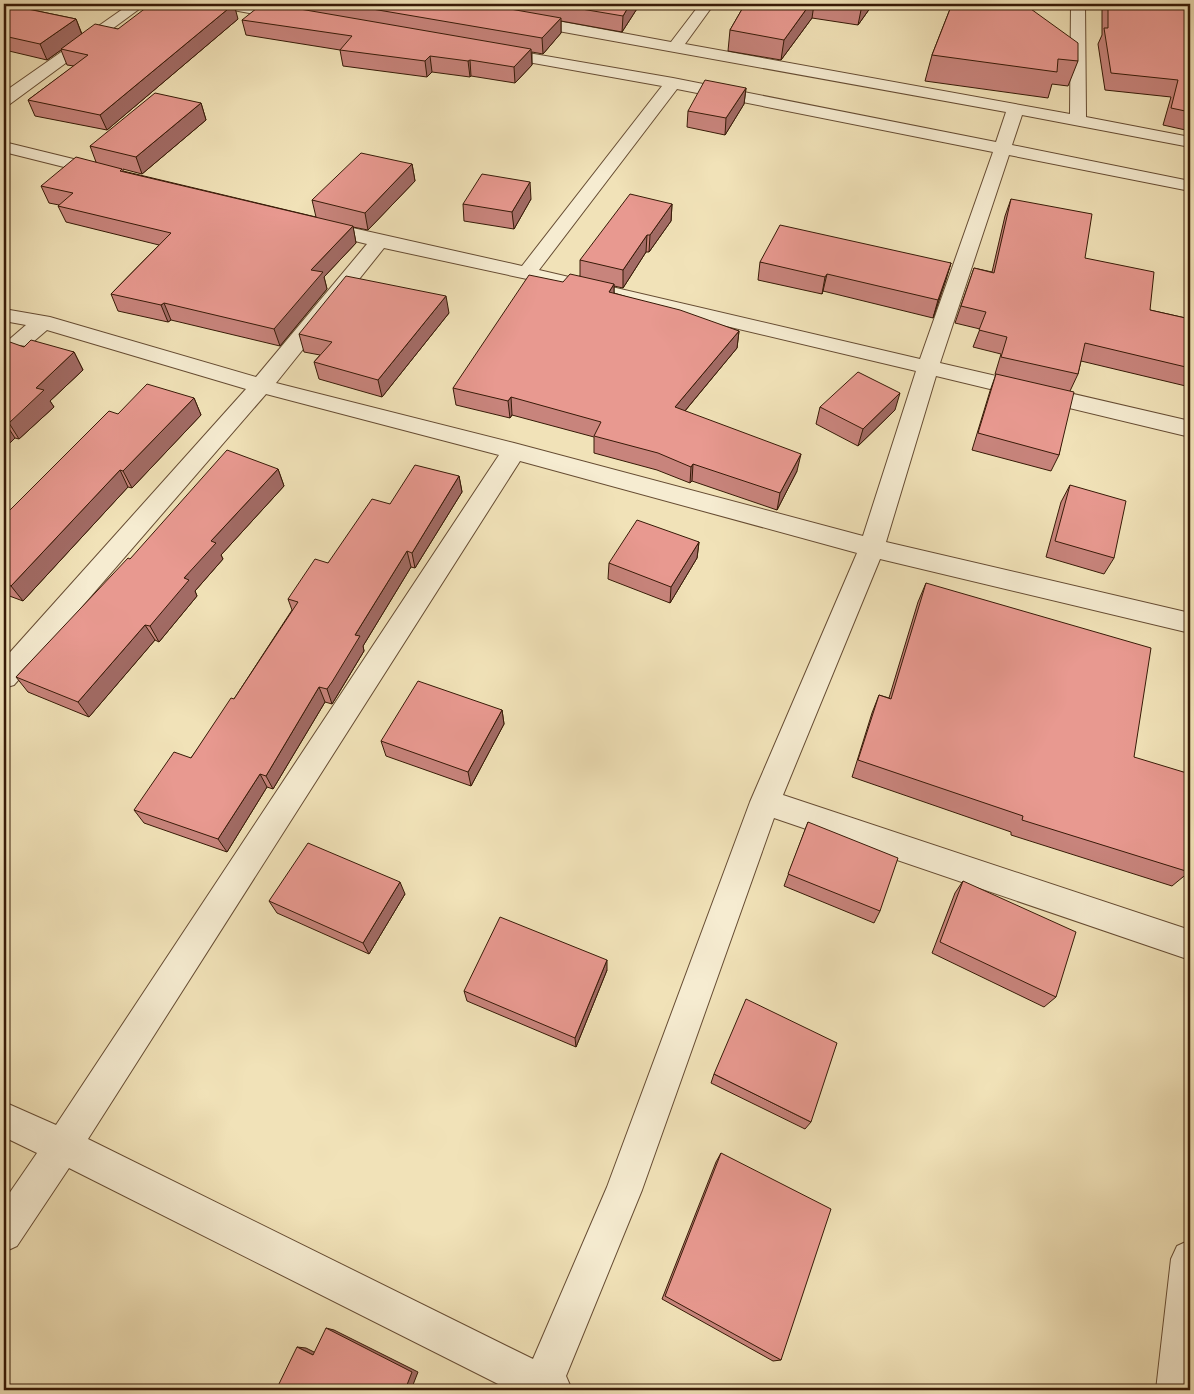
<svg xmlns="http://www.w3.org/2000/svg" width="1194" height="1394" viewBox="0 0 1194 1394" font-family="'IM FELL DW Pica',serif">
	<rect width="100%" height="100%" fill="#f1e2b8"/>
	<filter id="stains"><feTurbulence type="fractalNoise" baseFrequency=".004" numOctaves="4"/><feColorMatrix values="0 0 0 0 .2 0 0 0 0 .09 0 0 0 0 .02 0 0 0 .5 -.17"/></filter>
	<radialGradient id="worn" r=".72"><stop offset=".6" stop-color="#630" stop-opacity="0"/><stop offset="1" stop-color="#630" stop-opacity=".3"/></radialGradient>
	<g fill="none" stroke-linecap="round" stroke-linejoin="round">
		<defs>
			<path id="minor" d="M130 4H146L10 104 4 105V92Z
				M215 4H247L292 11 297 13 300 16 297 19 292 21 222 8 217 7Z
				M700 4H714L685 44 1070 114 1071 4H1085L1086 117 1190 137V147L1022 115 1012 145 1190 181V191L1009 155 940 363 1190 421V437L936 376 886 542 1190 613V633L880 559 783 795 1190 930V960L774 818 642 1190 566 1376 572 1390H510L69 1168 17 1246 4 1252V1201L37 1153 4 1137V1102L56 1125 499 455 266 394 14 685 4 688V659L246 389 47 330 12 360 4 362V344L26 325 4 321V309L50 317 256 377 367 244 310 230 308 226 310 222 317 220 522 266 662 86 488 55 486 52 488 49 494 47 673 78 996 142 1006 112 525 25 520 23 517 20 520 17 525 15 671 42ZM677 89 993 152 920 359 539 270ZM384 248 527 279 916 371 863 536 514 443 276 383ZM520 461 857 553 750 802 607 1187 533 1359 88 1139Z
				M4 142 110 168 113 172 110 176 104 177 4 152Z
				M1190 1240V1390H1156L1171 1259 1177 1246Z"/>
		</defs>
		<use href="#minor" stroke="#664c33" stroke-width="2"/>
		<use href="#minor" fill="#f6ecd1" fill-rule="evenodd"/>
	</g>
	<path fill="#c8847c" stroke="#371a07" d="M4 4 76 19 82 34 118 29 238 19 107 130 35 116 28 100 74 66 67 65 61 50 47 60 9 51 4 40Z
		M279 4H640L622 32 561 21V33L543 54 532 52V65L515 83 471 76 470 77 432 72 427 77 343 66 340 50 246 35 242 20 279 5Z
		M745 4H873L858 25 812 18 781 60 728 51 730 30Z
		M952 4 1078 61 1068 86 1052 84 1048 98 925 81 932 55Z
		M1102 4H1190V131L1163 125 1171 97 1105 90 1098 44 1102 35Z
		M746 88 744 104 725 135 687 127 688 111Z
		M201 103 206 120 142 174 123 169V171L316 217 312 200 412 164 415 181 368 230 353 227 356 243 324 277 327 289 280 346 171 320 168 322 118 311 111 294 159 245 66 222 58 206 59 205 49 203 41 186 96 162 90 146Z
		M531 199 514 229 464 221 463 204Z
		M1011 199 1150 310 1190 319V387L1081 361 1078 374 1070 391 1059 455 1051 471 972 450 990 391 996 374H995L1001 354 973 347 980 329 955 323 974 268 992 272 1005 216Z
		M672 204 671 221 649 252H646L623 288 614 286V293L739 331 737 348 685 411 797 471 777 510 692 481 690 483 657 470 594 453V437L512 415 510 418 456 405 453 388 563 282 580 276V260Z
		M760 262 951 263 933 318 823 291 822 294 758 280Z
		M449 313 382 397 319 379 314 362 320 355 304 352 299 334Z
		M4 344 74 352 83 370 50 401 54 407 19 439 15 438 4 449Z
		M194 398 201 415 132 488 128 487 23 601 4 594V516L118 414Z
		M820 407 895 410 858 446 816 424Z
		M278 469 284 486 221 555 223 559 195 591 197 596 159 642 155 640 89 717 28 692 16 677 130 559Z
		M459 476 462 492 415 568 411 567 363 646 364 651 337 696 332 704 325 702 273 789 267 787 227 852 144 823 134 810 191 758 234 699 292 610 288 599 328 563 390 504Z
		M1070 485 1114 558 1104 574 1046 557 1061 502Z
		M699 542 697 558 670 603 608 579 609 563Z
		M926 583 1134 757 1189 872 1172 886 1011 835V832L852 777 872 713 879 695 889 698 918 602Z
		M502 710 504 724 471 786 386 756 381 741Z
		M808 822 880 911 874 923 784 886Z
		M963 881 1056 997 1044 1007 932 953 955 893Z
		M405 894 369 954 277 913 269 901Z
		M607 970 576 1047 467 1001 464 991Z
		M714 1074 811 1122 805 1129 711 1083Z
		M721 1153 781 1360 773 1361 662 1299 716 1162Z"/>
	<path fill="#a26b65" stroke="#371a07" d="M234 4 238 19 107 130 100 115Z
		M630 4H640L622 32 623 16Z
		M810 4H814L812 18 781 60 784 40Z
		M863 4H873L858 25 862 5Z
		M7 14 4 36V16Z
		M561 18V33L543 54 542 38Z
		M76 19 82 35 47 60 40 44Z
		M531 49 532 65 515 83 514 67Z
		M430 56 432 72 427 77 425 61Z
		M470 60 471 76 470 77 468 61Z
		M746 88 744 104 725 135 726 118Z
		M201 103 206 120 142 174 136 157Z
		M412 164 415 181 368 230 365 213Z
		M530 182 531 199 514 229 512 212Z
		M672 204 671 221 649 252 650 235Z
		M353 226 356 243 324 277 327 289 280 346 274 329 311 270Z
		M647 235 646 252 623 288V270Z
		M951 263 946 280 933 318 938 300Z
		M827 274 823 291 822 294 825 277Z
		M614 284V301L609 292Z
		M446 296 449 313 382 397 378 380Z
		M164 303 171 320 168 322 161 305Z
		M739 331 737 348 674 424 675 407Z
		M74 352 83 370 50 401 54 407 19 439 9 423 36 388Z
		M900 393 895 410 858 446 863 429Z
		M511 397 512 415 510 418 508 401Z
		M194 398 201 415 132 488 123 471Z
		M4 421 15 438 4 449Z
		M801 454 797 471 777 510 780 493Z
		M693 464 692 481 690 483 691 467Z
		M278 469 284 486 221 555 223 559 195 591 197 596 159 642 150 626 211 541Z
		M120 470 128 487 23 601 11 586Z
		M459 476 462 492 415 568 412 553Z
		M699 542 697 558 670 603 671 587Z
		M407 551 411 567 363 646 364 651 332 704 327 689 355 635Z
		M145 625 155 640 89 717 78 702Z
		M319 687 325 702 273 789 266 776Z
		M502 710 504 724 471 786 468 772Z
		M260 774 267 787 227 852 218 839Z
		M400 882 405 894 369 954 363 943Z
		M607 960V970L576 1047 575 1038Z
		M326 1328 334 1330 418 1372 411 1390H405Z
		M297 1347 306 1348 322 1356 313 1355Z"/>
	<path fill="#e89990" stroke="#371a07" d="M4 4 20 6 18 7 76 19 40 44 4 36V27L7 14 4 16Z
		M151 4 163 6 167 4H234L100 115 28 100 88 55 61 49 95 24 118 29Z
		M262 4H271L531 49 514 67 470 60 468 61 430 56 425 61 340 50 352 36 242 20Z
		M343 4H482L561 18 542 38Z
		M552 4H630L623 16Z
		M745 4H810L784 40 730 30Z
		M952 4H1024L1078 43V61L1058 59 1057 72 932 55Z
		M1108 4H1190V112L1171 108 1178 80 1111 73 1104 28H1108Z
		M705 80 746 88 726 118 688 111Z
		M155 93 201 103 136 157 90 146Z
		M361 153 412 164 365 213 312 200Z
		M76 157 122 169 120 171 353 226 311 270 323 272 274 329 164 303 161 305 111 294 171 233 58 206 73 193 41 186Z
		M482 174 530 182 512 212 463 204Z
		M630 194 672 204 650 235H647L623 270 580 260Z
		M1011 199 1092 214 1085 258 1154 272 1150 310 1190 319V368L1085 343 1078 374 1001 357 1007 337 979 330 986 312 961 306 974 268 994 273Z
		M780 225 951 263 938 300 827 274 825 277 760 262Z
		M570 274 614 284 609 292 680 310 739 331 675 407 801 454 780 493 693 464 691 467 658 453 594 436 601 422 511 397 508 401 453 388 529 275 563 282Z
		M346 276 446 296 378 380 314 362 332 342 299 334Z
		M31 340 74 352 36 388 44 390 9 423 4 421V422V344L7 341 24 347Z
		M858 372 900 393 863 429 820 407Z
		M996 374 1074 392 1059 455 978 433Z
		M147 384 194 398 123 471 120 470 11 586 4 583V516L109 411 118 414Z
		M227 450 278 469 211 541 216 543 184 578 189 580 150 626 145 625 78 702 16 677 128 558 130 559Z
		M415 465 459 476 412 553 407 551 355 635 360 636 332 682 327 689 319 687 266 776 260 774 218 839 134 810 174 752 191 758 231 698 234 699 298 602 288 599 315 559 328 563 372 499 390 504Z
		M1070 485 1126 501 1114 558 1055 541Z
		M637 520 699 542 671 587 609 563Z
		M926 583 1151 648 1134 757 1190 774V848L1189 872 1022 820 1023 816 858 760 879 695 891 699Z
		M418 681 502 710 468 772 381 741Z
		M808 822 898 858 880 911 788 874Z
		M308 843 400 882 363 943 269 901Z
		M963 881 1076 932 1056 997 940 942Z
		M500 917 607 960 575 1038 464 991Z
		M746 999 837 1043 811 1122 714 1074Z
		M721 1153 831 1209 781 1360 665 1296Z
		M326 1328 412 1372 405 1390H276L297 1347 313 1355Z"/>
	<rect width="1194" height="1394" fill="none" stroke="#f1e2b8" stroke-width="20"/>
	<rect x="5" y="5" width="1184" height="1384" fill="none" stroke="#371a07" stroke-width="2.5"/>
	<rect x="10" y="10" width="1174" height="1374" fill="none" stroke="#371a07"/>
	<rect width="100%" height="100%" filter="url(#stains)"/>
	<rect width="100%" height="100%" fill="url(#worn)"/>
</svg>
